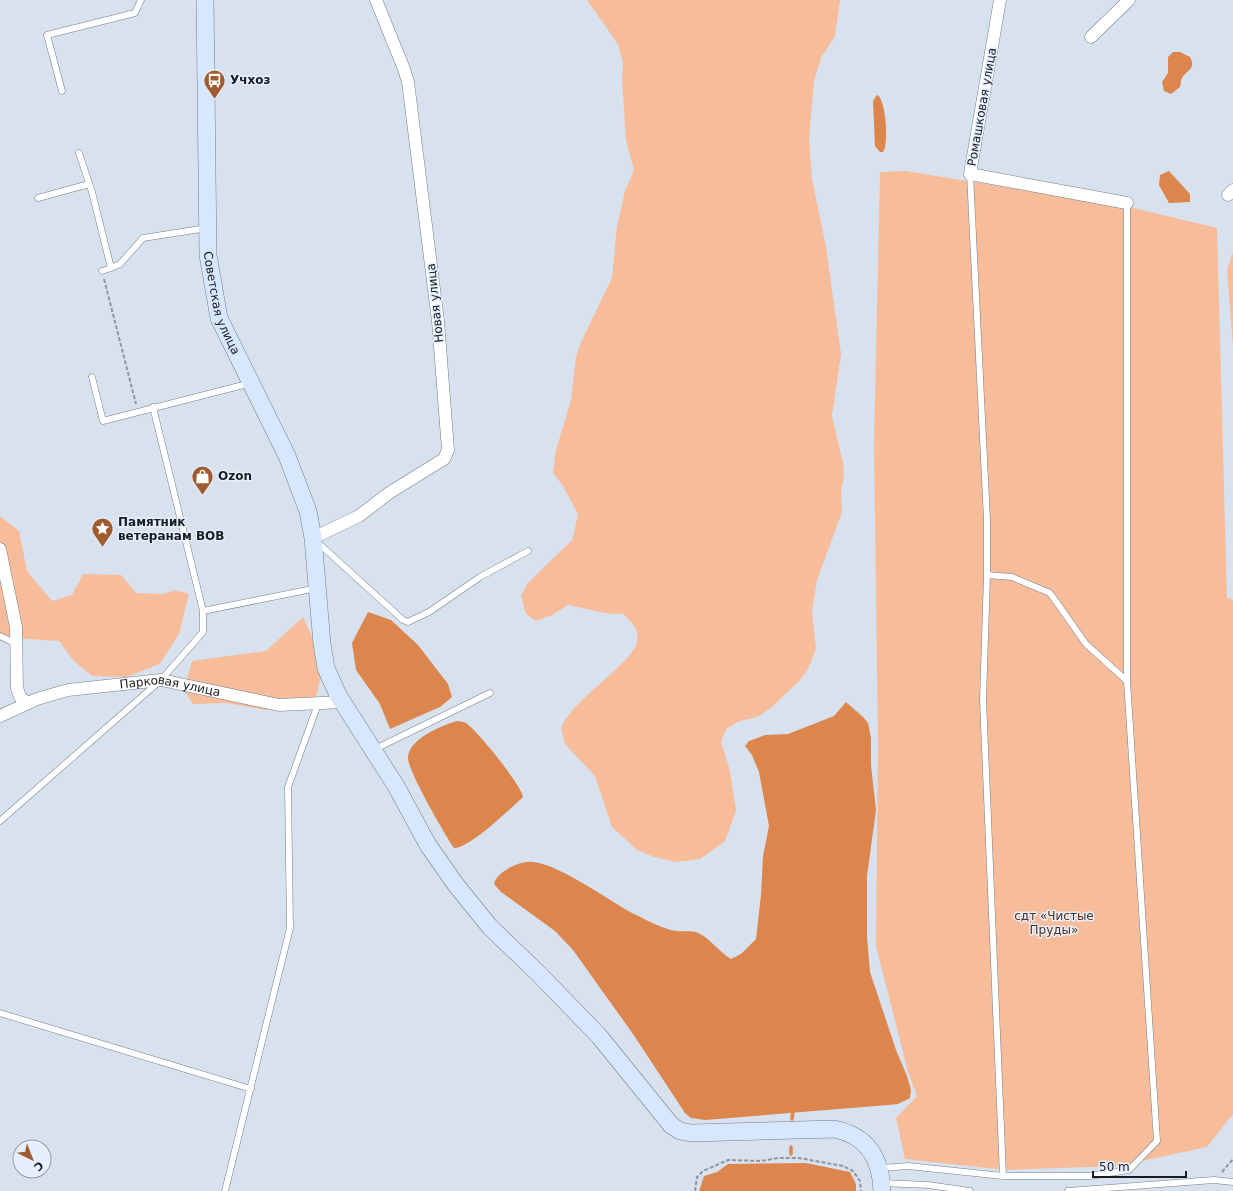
<svg xmlns="http://www.w3.org/2000/svg" width="1233" height="1191" viewBox="0 0 1233 1191" font-family="'DejaVu Sans',sans-serif">
	<rect width="100%" height="100%" fill="#d8e2ef"/>
	<path fill="#f7bc99" d="M587 0H840L835 36 821 58 814 81 809 139 812 179 826 247 841 354 832 416 843 463 844 476 841 491 842 512 817 580 812 611 816 649 807 671 800 680 771 708 757 717 740 721 727 728 721 741 730 771 736 811 725 841 700 859 676 862 654 857 637 850 612 827 595 776 565 744 561 728C572 703 604 683 623 662 629 656 635 650 637 642 640 630 631 621 623 614 603 615 587 608 568 605L552 615 536 621 526 614 521 596 527 584 572 540 575 528 578 514 563 486 553 473 556 450 571 400 576 357 582 340 612 278 617 227 625 191 634 170 626 140 622 79 623 63 618 44Z
		M906 171 1138 209 1217 228 1227 598 1233 600V1114L1207 1147 1119 1166 1005 1170 905 1159 896 1118 917 1096 908 1072 876 946 878 744 874 443 880 172Z
		M1233 252V347L1227 270Z
		M0 516 19 531 27 571 52 601 72 595 83 574 121 575 136 593 164 594 175 590 189 594 179 634 160 664 126 677 92 676 73 660 59 641 0 637Z
		M303 617 315 643 321 677 315 701 266 710 226 703 193 704 184 690 192 661 266 651Z"/>
	<path fill="#dc854d" d="M1173 52H1180L1190 57C1197 70 1185 70 1181 80 1181 82 1181 84 1180 87L1171 94 1164 91 1162 82 1168 73V57Z
		M877 95C886 98 889 145 883 152H880L875 146 873 101Z
		M1169 171 1190 194V202L1169 203 1159 185 1160 175Z
		M368 612 391 620 418 645 448 684 452 697 440 707 390 729 380 704 356 670 352 643Z
		M846 702 863 717 868 723 871 738V765L876 810 867 876V937L870 972 896 1050 907 1076 911 1090 910 1098 898 1104 888 1105 705 1120 691 1118 685 1113 633 1034 573 950 555 931 501 892 494 884C497 871 521 860 534 862 564 867 606 899 634 914 647 920 662 929 676 931 683 932 692 930 698 933 709 937 719 952 731 959L741 954 756 939 761 895 763 856 769 826 759 772 752 755 745 746 749 741 765 735 788 734 834 716Z
		M457 721C460 721 464 722 466 723 477 730 522 786 523 797 510 809 469 849 454 848 445 835 408 771 408 758 408 739 443 725 457 721Z
		M806 1163 850 1172 856 1184V1191H699L704 1176 717 1172 728 1164Z"/>
	<g fill="none" stroke-linecap="round" stroke-linejoin="round">
		<path stroke="#dc854d" stroke-width="3.5" d="M792 1119 793 1111
			M791 1154V1147"/>
		<defs>
			<path id="service" d="M62 91 47 35 135 13 141 0
				M79 153 92 192 111 268 120 264 143 238 207 228
				M970 174 987 520V575L983 700 1003 1176
				M38 198 89 184
				M102 271 111 268
				M92 377 103 421 251 383
				M316 541 403 620 408 622 429 612 480 577 528 551
				M987 575 1012 577 1050 593 1086 644 1127 681
				M203 611 317 588
				M0 636 16 644
				M375 749 490 693
				M0 821 161 680 203 632V611L153 407
				M0 1013 251 1089
				M881 1168 908 1166 1003 1176H1090L1129 1170 1157 1141 1127 681V203
				M882 1183 928 1185 970 1191
				M225 1191 290 928 288 787 318 704
				M1068 1191 1214 1180 1233 1182"/>
			<g id="minor">
				<path d="M1000 0 970 174 1127 203"/>
				<path d="M1091 37 1129 0"/>
				<path d="M1228 195 1233 190"/>
				<path d="M313 538 359 516 389 493 444 459 448 450 438 321 408 82 404 69 376 0"/>
				<path d="M0 549 16 627 17 688 20 697 28 703"/>
				<path id="s1" d="M0 716 37 699 68 690 161 680 279 705 343 702"/>
			</g>
			<g id="secondary">
				<path id="s2" d="M205 0 208 255 219 318 287 456 308 511 313 538 322 644 326 668 338 695 396 786 428 845 456 885 490 927 539 974 599 1036 671 1125 680 1131 691 1133 834 1129C867 1135 881 1158 882 1191"/>
			</g>
		</defs>
		<use href="#service" stroke="#747d89" stroke-width="7"/>
		<use href="#minor" stroke="#747d89" stroke-width="13"/>
		<use href="#secondary" stroke="#747d89" stroke-width="18"/>
		<path stroke="#8e969f" stroke-width="2" stroke-dasharray="4 2" stroke-linecap="butt" d="M104 279 136 404
			M1222 1172 1233 1159
			M695 1191 697 1177 703 1171 728 1160 761 1161 778 1158H799L843 1166 853 1171 860 1181 861 1191"/>
		<use href="#service" stroke="#fff" stroke-width="6"/>
		<use href="#minor" stroke="#fff" stroke-width="12"/>
		<use href="#secondary" stroke="#d6e7fe" stroke-width="17"/>
	</g>
	<defs>
		<symbol id="bus-pin" viewBox="-11 -11 22 30"><path d="M0 17L-7.5 6A9.5 9.5 0 1 1 7.5 6Z" fill="#a05b2e" stroke="#e5effd"/><path d="M-5-6H5V4H4V6H2V4H-2V6H-4V4H-5ZM-3.5-4V0h7V-4ZM-3.5 1.2v1.5H-2V1.2ZM2 1.2v1.5H3.5V1.2Z" fill="#fff"/></symbol>
		<symbol id="shop-pin" viewBox="-11 -11 22 30"><path d="M0 17L-7.5 6A9.5 9.5 0 1 1 7.5 6Z" fill="#a05b2e" stroke="#e5effd"/><path d="M-5-2.5h2.3a2.7 3.5 0 0 1 5.4 0H5L5.5 6h-11ZM-1.5-2.5h3a1.5 2.3 0 0 0-3 0Z" fill="#fff"/></symbol>
		<symbol id="sight-pin" viewBox="-11 -11 22 30"><path d="M0 17L-7.5 6A9.5 9.5 0 1 1 7.5 6Z" fill="#a05b2e" stroke="#e5effd"/><path d="M0-6L1.8-2.2L6-1.7L2.9 1.2L3.7 5.4L0 3.3L-3.7 5.4L-2.9 1.2L-6-1.7L-1.8-2.2Z" fill="#fff"/></symbol>
	</defs>
	<g fill-rule="evenodd">
		<use href="#bus-pin" x="202" y="68" width="25" height="34"/>
		<use href="#shop-pin" x="190" y="464" width="25" height="34"/>
		<use href="#sight-pin" x="90" y="516" width="25" height="34"/>
	</g>
	<g text-anchor="middle" dominant-baseline="central" stroke-width="3" stroke-linejoin="round" paint-order="stroke">
		<g font-size="12" font-weight="bold" fill="#191c21" stroke="#e5effd" text-anchor="start">
			<text x="230" y="80">Учхоз</text>
			<text x="218" y="476">Ozon</text>
			<text x="118" y="522">Памятник<tspan x="118" dy="14">ветеранам ВОВ</tspan></text>
		</g>
		<g font-size="12" fill="#191c21" stroke="#e5effd">
			<text transform="translate(982 107) rotate(-80)">Ромашковая улица</text>
			<text stroke="none"><textPath href="#s2" startOffset="305">Советская улица</textPath></text>
			<text transform="translate(435 303) rotate(-96)">Новая улица</text>
			<text stroke="none"><textPath href="#s1" startOffset="176">Парковая улица</textPath></text>
		</g>
		<g font-size="12" fill="#532f18" stroke="#e5effd">
			<text x="1054" y="916">сдт «Чистые<tspan x="1054" dy="14">Пруды»</tspan></text>
		</g>
	</g>
	<g transform="translate(32 1159) rotate(137)"><circle r="19" fill="#e5effd" stroke="#939ba5"/>
	<path d="M0-3L7 15L0 10L-7 15Z" fill="#a05b2e"/>
	<text y="-6" font-size="11" font-weight="bold" text-anchor="middle" fill="#191c21">С</text>
	</g>
	<path d="M1093 1171v6h93v-6" fill="none" stroke="#191c21" stroke-width="2"/>
	<text x="1099" y="1171" font-size="12" fill="#191c21" stroke="#e5effd" stroke-width="3" paint-order="stroke">50 m</text>
</svg>
